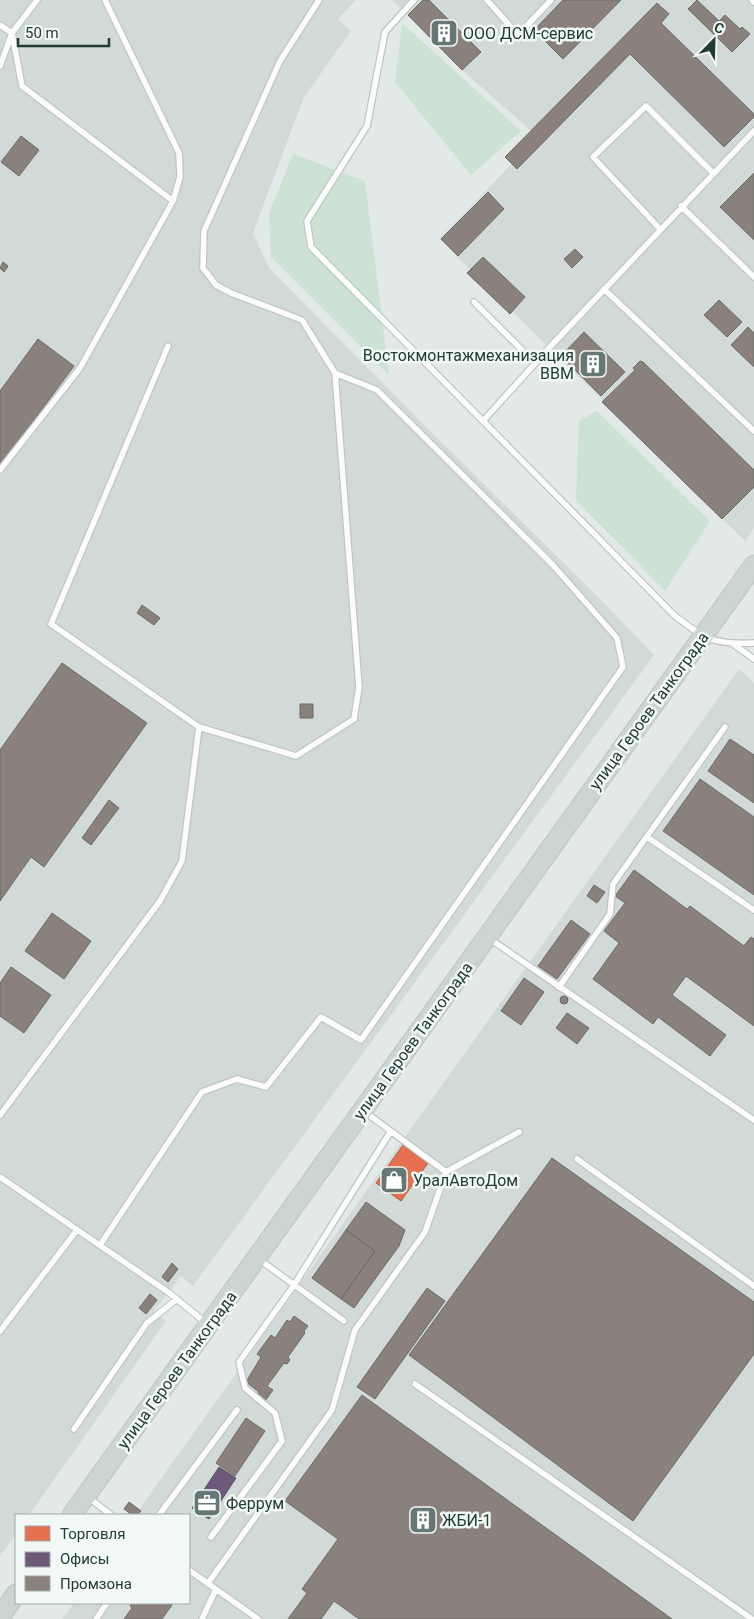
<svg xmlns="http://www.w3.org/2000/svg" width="754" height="1619" viewBox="0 0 754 1619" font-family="Roboto,sans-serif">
	<rect width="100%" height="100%" fill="#e3e9e7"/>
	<path fill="#d1dad7" d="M0 0H356L338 19 351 31 304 97 253 233 269 268 432 433 600 599 654 655 193 1286 181 1276 154 1311 166 1321 29 1515H16V1534L0 1556Z
		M392 0H754V528L745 541 439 239 538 137 462 70Z
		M739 669 754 683V1619H62L74 1603H189V1515H135Z"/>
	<path fill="#cce2d5" d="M402 23 521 131 471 175 395 82Z
		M293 154 365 181 389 375 271 257 269 214Z
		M597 411 710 521 665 591 576 500 579 421Z"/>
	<path fill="#e76f51" stroke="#ac5f49" d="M403 1145 428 1163 401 1201 376 1183Z"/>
	<path fill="#6d597a" stroke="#565066" d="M219 1467 236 1478 209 1519 192 1508Z"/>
	<path fill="#8a817c" stroke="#6b6c67" d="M423 0H429L481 52 462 70 408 15Z
		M563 0H621L563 59 534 30Z
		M697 0 719 21 725 15 740 29 742 27 750 34 732 52 688 9Z
		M657 3 669 14 661 23 754 114V117L724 147 630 54 517 169 505 157Z
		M21 136 39 150 19 176 1 162Z
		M754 173V240L720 207Z
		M488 192 504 209 458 256 441 239Z
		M575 249 583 257 572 268 564 259Z
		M483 257 525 297 510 314 467 273Z
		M3 262 8 266 4 272 0 268Z
		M719 300 742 322 727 337 704 315Z
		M748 327 754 333V367L731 345Z
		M584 332 625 372 601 396 561 356Z
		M38 339 74 366 0 466V391Z
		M640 361 643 362 754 470V487L722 519 602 402 635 370 633 368Z
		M142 605 160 618 154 625 137 613Z
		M62 663 147 723 44 867 31 857 0 901V750Z
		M300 704H313V718H300Z
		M730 739 754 755V803L708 771Z
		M700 779 754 817V895L663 831Z
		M109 800 119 808 91 845 82 838Z
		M634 870 687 909 690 906 744 946 751 937 754 939V1026L686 976 672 995 726 1035 710 1056 658 1017 653 1024 593 979 619 943 604 931 625 903 615 896Z
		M594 885 605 892 597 903 587 896Z
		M52 913 91 941 64 979 25 951Z
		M571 920 590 934 557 979 538 966Z
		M11 967 51 995 24 1033 0 1016V983Z
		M524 978 544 992 521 1025 501 1011Z
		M560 1000a4 4 0 1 1 8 0a4 4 0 1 1-8 0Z
		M567 1013 589 1028 577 1044 556 1028Z
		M552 1158 754 1302V1354L633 1521 409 1355Z
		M366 1202 405 1230 399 1246 354 1308 341 1299 375 1251 346 1230Z
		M346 1230 375 1251 341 1299 312 1278Z
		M172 1263 178 1269 168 1282 162 1277Z
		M427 1288 445 1301 375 1399 357 1387Z
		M150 1294 157 1300 146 1314 139 1308Z
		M294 1316 308 1326 304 1331 305 1333 288 1357 290 1360 287 1364 284 1363 267 1386 273 1390 265 1401 257 1395 259 1392 246 1382 261 1357 257 1354 271 1335 275 1338 287 1320 290 1322Z
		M362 1395 672 1619H359L334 1601 321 1619H288L307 1593 302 1589 338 1539 285 1501Z
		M246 1418 265 1431 235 1476 216 1463Z
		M129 1502 141 1511 137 1515H132L124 1509Z
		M132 1603H170L172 1605 162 1619H124L132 1608 130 1606Z"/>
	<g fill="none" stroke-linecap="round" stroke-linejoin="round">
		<defs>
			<path id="service" d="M37 0 12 33 22 86 173 201
				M414 0 385 32 367 126 307 221 311 247 483 421
				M487 0 518 35 551 0
				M752 0 754 2
				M0 25 12 33 0 66
				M754 131 549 348 483 421 674 615C704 639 714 645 754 643
				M681 206 754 277
				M660 229 593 157 646 106 713 173
				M604 289 754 431
				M474 302 535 363
				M168 346 51 624 199 727 296 756 354 719 359 687 335 373
				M0 470 80 368 173 201 180 177 179 153 105 0
				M733 644 754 659
				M647 837 754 910
				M490 939 754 1120
				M559 987 610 914 613 884 725 727
				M365 1112 446 1172
				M0 1115 160 901 182 861 199 727
				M577 1159 754 1286
				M0 1177 168 1292 206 1323
				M100 1245 202 1092 237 1079 266 1087 321 1017 361 1040 623 667 617 638 552 564 377 390 335 373 302 320 231 293 216 285 203 268 204 231 280 61 319 0
				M260 1260 344 1321
				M0 1331 77 1230
				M415 1384 752 1619
				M74 1429 147 1323 177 1299
				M88 1497 111 1515
				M159 1515 237 1410
				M211 1537 282 1441 275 1413 245 1388 239 1362 294 1285 391 1131
				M189 1570 258 1619
				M208 1583 332 1410 355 1330 425 1232 446 1172 519 1132
				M96 1619 107 1603
				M202 1619 216 1589"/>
			<path id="primary" d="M72 1515 754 565
				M0 1617 16 1594"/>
		</defs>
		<use href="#service" stroke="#c0c6c4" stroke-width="8"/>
		<use href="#primary" stroke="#bcc5c3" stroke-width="21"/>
		<use href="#service" stroke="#fbfcfb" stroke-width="5.5"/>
		<use href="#primary" stroke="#cdd5d3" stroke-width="19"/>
	</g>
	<defs>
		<symbol id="building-square" viewBox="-11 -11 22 22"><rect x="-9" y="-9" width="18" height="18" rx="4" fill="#667875" stroke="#f1f8f5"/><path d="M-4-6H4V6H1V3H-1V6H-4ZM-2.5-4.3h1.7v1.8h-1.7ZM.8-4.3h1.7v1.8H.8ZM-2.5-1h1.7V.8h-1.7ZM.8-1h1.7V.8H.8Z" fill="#fff"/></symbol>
		<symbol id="shop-square" viewBox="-11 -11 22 22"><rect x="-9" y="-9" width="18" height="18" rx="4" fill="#667875" stroke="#f1f8f5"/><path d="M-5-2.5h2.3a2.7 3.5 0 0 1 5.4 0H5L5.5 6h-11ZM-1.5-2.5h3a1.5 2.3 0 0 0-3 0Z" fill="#fff"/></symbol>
		<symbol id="office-square" viewBox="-11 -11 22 22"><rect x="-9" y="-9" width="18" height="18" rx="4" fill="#667875" stroke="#f1f8f5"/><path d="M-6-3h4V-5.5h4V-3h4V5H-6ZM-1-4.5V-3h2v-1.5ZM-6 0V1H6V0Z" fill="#fff"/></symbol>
	</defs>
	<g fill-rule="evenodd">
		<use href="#building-square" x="428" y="17" width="32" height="32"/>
		<use href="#building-square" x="577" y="348" width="32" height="32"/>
		<use href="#shop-square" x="378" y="1164" width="32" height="32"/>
		<use href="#office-square" x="191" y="1487" width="32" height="32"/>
		<use href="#building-square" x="407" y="1504" width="32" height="32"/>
	</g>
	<g text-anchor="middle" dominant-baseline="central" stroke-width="5" stroke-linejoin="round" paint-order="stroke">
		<g font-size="16" fill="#223b37" stroke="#f1f8f5" text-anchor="start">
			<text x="463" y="33">ООО ДСМ-сервис</text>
			<text x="574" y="355" text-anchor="end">Востокмонтажмеханизация<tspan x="574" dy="18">ВВМ</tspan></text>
			<text x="413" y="1180">УралАвтоДом</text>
			<text x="226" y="1503">Феррум</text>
			<text x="442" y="1520">ЖБИ-1</text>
		</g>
		<g font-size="16" fill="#223b37" stroke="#f1f8f5">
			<text transform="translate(649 711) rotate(-54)">улица Героев Танкограда</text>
			<text transform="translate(413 1041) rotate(-54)">улица Героев Танкограда</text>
			<text transform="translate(177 1370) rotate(-54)">улица Героев Танкограда</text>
		</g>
	</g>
	<rect x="15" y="1514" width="175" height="90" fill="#f1f8f5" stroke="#9eaca9"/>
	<rect x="25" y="1526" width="25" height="15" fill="#e76f51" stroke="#9eaca9"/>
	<text x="60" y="1539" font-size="15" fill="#223b37">Торговля</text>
	<rect x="25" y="1552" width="25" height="15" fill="#6d597a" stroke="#9eaca9"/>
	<text x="60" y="1564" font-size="15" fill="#223b37">Офисы</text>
	<rect x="25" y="1576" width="25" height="15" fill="#8a817c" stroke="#9eaca9"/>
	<text x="60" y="1589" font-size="15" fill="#223b37">Промзона</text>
	<g transform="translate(714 40) rotate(23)" stroke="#f1f8f5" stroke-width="4" paint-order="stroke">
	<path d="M0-4L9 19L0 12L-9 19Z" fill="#223b37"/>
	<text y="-8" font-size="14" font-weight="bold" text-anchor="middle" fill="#223b37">С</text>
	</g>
	<path d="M18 38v8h91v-8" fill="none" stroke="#223b37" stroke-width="2.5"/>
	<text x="25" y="38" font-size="15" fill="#223b37" stroke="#f1f8f5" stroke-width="4" paint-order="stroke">50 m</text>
</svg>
